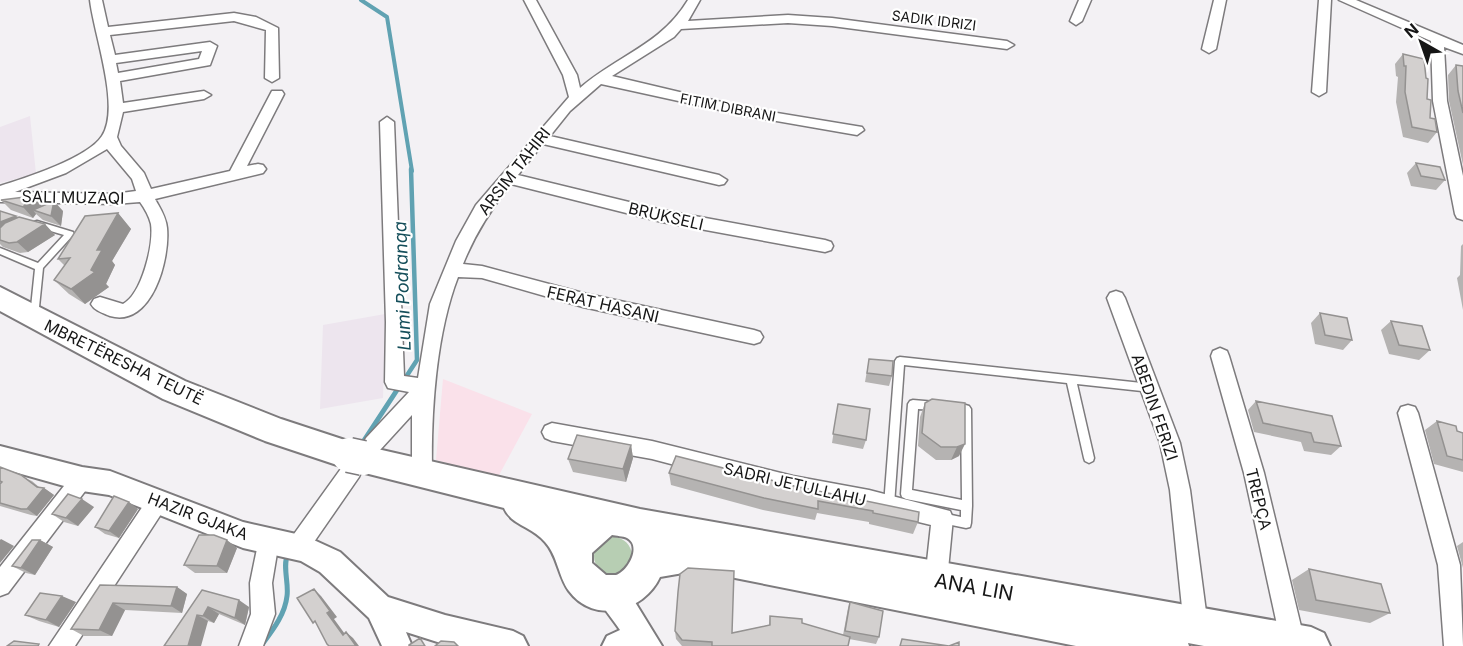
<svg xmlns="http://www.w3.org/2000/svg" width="1463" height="646" viewBox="0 0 1463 646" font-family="Inter,sans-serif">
	<rect width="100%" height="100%" fill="#f3f1f4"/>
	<path fill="#fae1ea" d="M443 379 532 414 498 477 436 460Z"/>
	<path fill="#ede5ee" d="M30 116 36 174 0 183V127Z
		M385 314 383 398 320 409 323 325Z"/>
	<path fill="#b7ceb3" d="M594 556a19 19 0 1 1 38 0a19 19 0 1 1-38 0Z"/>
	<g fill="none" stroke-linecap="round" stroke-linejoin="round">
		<path stroke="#60a2b2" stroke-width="4" d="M361 0 387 17 412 171"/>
		<path stroke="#60a2b2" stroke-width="4.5" d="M404 380 417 360 411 169"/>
		<path stroke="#60a2b2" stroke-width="5" d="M361 445 399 387
			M261 646C272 631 285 615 287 596 289 583 282 565 288 554"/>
		<defs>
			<path id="service" d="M37 221 73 232 74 234 43 268 38 317 37 319H31L30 317 35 269 0 254V248L38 263 64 235 34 226 33 224 34 222Z
				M900 357 1151 384 1154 385 1156 388 1154 391 1151 392 1077 384 1094 458 1093 461 1089 463 1085 461 1084 458 1067 383 904 365 894 505 893 508 889 510 885 508 884 505 895 361 897 358Z
				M913 400 936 402 939 403 941 406 939 409 936 410 918 409 912 490 962 500 961 412 949 410 947 407 949 404C955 402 963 404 969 406L971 409 972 506 971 523 970 527 966 528 942 523 938 522 937 518 938 514 942 513 961 517V510L906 499 902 497 901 494 908 404 910 401Z"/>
			<path id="minor" d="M90 0H102L108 27 234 13 256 17 278 28 279 78 272 82 265 78 266 30 234 21 110 35 115 55 210 42 217 46 210 65 120 81 123 103 204 91 211 95 204 99 123 112 117 137 121 146 144 173 151 189 230 171 272 91H282L284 94 247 166 258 164 263 165 266 169 263 173 155 199C160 208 166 217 167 228 170 259 152 328 110 316 103 313 95 311 91 304L94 299 100 297 123 304C142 294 154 244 151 224 149 216 145 209 140 202L114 204 0 202V186C25 178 88 158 102 136 121 107 94 35 90 0ZM202 51 199 59 118 73 116 63ZM107 149 132 179 136 191 114 194 15 192 66 173Z
				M524 0H536L577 75 580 88C618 55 661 45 688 0H700L688 21 788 15 832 18 1007 41 1014 45 1007 49 832 26 788 23 681 29 674 37 612 76 747 108 862 127 864 130 857 135 747 116 601 84 570 111 550 136 719 175 727 180 724 184 719 185 543 144 518 175 662 210 825 240 831 242 833 246 831 250 825 252 662 222 511 184C491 209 475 234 463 264L482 266 583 293 754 330 760 332 763 337 760 342 754 344 583 307 482 278 458 277C436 334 431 411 432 472L429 479 422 481 415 479 412 472V415L380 450 373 453 366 450 363 444 366 438 409 392 388 388 385 382 386 322 380 122 387 117 394 122 404 376 418 378 430 304 456 241 476 205 569 97 563 75Z
				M1079 0H1091L1082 21 1076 25 1070 21Z
				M1214 0H1226L1216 49 1209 53 1202 49Z
				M1319 0H1331L1326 92 1319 96 1312 92Z
				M1339 0H1356L1463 45V54L1444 47 1447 101 1463 176V220L1457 218 1455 214 1433 101 1431 41Z
				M1116 291 1122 293 1125 298 1180 443 1190 490 1208 627 1204 635 1196 639 1188 635 1184 627 1170 490 1160 443 1107 298 1110 293Z
				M1220 348 1227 351 1229 356 1264 473 1305 643 1304 646H1282L1281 643 1244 473 1211 356 1213 351Z
				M1408 405 1415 407 1418 413 1460 565 1463 646H1444L1438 565 1398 413 1401 407Z
				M552 423 652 441 793 476 869 490 950 511 953 518 947 580 944 588 936 591 928 588 925 580 931 525 869 510 793 496 652 459 552 441 545 438 542 432 545 426Z
				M352 461 359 463 362 470 359 477 305 555 297 559 289 555 286 548 289 541 345 463Z
				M82 470 89 472 92 479 89 486 8 593 0 596V567L75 472Z
				M158 491 165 494 169 501 165 508 75 646H49L151 494Z
				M268 531 276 534 279 541 272 583 275 614 263 646H239L251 614 250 583 260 534Z"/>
			<path id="tertiary" d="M0 446 82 467 110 471 243 522 305 536 340 552 388 597 445 615 513 631 523 636 528 646H450L406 632 412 646H382L369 618 320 572 301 561 243 548 109 495 82 491 0 468Z
				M610 579 627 589 662 646H602L607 636 620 630C612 618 601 606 596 593L600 583Z"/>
			<path id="primary" d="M0 287 185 381 281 419 360 445 640 509 1311 627 1324 633 1330 646H1204L1188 643 1189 646H1076L730 577 689 572 660 577C644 612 594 625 569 591 558 576 558 556 545 542 533 527 511 525 504 508L349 469 265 441 163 399 0 311ZM612 535C616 536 623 536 627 538 642 546 628 571 616 575 615 575 607 575 606 575L592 563V553Z"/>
		</defs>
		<use href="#service" stroke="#7d7b7d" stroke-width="3"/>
		<use href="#minor" stroke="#7d7b7d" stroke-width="3"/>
		<use href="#tertiary" stroke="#7d7b7d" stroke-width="4"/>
		<use href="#primary" stroke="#7d7b7d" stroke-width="4"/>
		<use href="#service" fill="#fff" fill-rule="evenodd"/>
		<use href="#minor" fill="#fff" fill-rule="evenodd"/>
		<use href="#tertiary" fill="#fff" fill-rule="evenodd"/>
		<use href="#primary" fill="#fff" fill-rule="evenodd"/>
		<defs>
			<path id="primary-bridge" d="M349 455 363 458"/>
		</defs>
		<use href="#primary-bridge" stroke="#7d7b7d" stroke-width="37" stroke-linecap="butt"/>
		<use href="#primary-bridge" stroke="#fff" stroke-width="34"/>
	</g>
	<path fill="#b5b3b2" d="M1403 54 1427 99 1430 118 1437 132 1428 143 1403 137 1396 102 1398 77 1396 76 1395 64Z
		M1456 65 1463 66V165L1449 101 1448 75Z
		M1416 163 1445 180 1436 190 1411 186 1407 173Z
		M1 200 42 206 63 211 61 226 43 220 36 214 33 218 11 210Z
		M0 211 17 217 55 235 28 252 20 253 3 247 0 244Z
		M118 213 131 229 112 261 115 265 106 284 109 287 85 304 69 294 54 280 65 266 58 259Z
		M1463 244V310L1457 278 1460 275 1461 246Z
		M1320 313 1352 340 1343 350 1315 344 1311 323Z
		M1391 321 1430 350 1419 360 1389 354 1381 330Z
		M869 359 892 376 889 386 865 382Z
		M1256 401 1341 446 1331 455 1304 451 1301 442 1254 432 1248 410Z
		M925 403H965L959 456 951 460H936L918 446 920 417Z
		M838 404 866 440 863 449 832 443Z
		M1437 421 1457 431 1463 433V472L1434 464 1425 430Z
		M631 445 633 458 626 482 573 472 568 459Z
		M676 456 918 522 913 534 869 524V522L817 513 815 520 763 510 671 485 669 473Z
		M0 467 32 481 39 487 44 488 54 495 37 516 31 515 0 506Z
		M94 507 78 526 64 522 52 514Z
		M138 509 119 538 105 534 95 527Z
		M40 540 53 547 35 575 26 573 12 566Z
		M1463 542V568L1457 546Z
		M237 548 227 573H195L184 565Z
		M1309 569 1390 613 1370 623 1299 610 1292 580Z
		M100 585 177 587 187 594 182 613 125 610 112 636H84L71 629Z
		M202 590 249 607 245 625 219 614 214 623 208 621 164 646Z
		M76 602 59 627 39 621 25 615Z
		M850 602 879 637 876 644 849 639 848 646H682L676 639 675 631 732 633 769 625 770 616 802 623 843 635 848 608Z"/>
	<path fill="#949291" d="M33 196 42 206 33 210 36 214 33 218 23 207Z
		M54 201 63 211 61 226 51 216Z
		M118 213 131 229 112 261 115 265 106 284 109 287 85 304 71 289 91 270 97 250Z
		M16 216 26 226 0 237V222Z
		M45 224 55 235 28 252 17 242Z
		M965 444 959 456 951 460 957 447Z
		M631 445 633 458 626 482 623 469Z
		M21 475 43 490 44 488 54 495 37 516 27 509Z
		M82 499 94 507 78 526 66 518Z
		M129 502 138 509 119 538 109 531Z
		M1 539 14 546 0 563V540Z
		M40 540 53 547 35 575 21 568Z
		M227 540 237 548 227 573 217 566Z
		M177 587 187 594 182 613 171 606Z
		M314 589 321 596 337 617 334 619 350 641 343 635 327 613Z
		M62 596 76 602 59 627 46 620Z
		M239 600 249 607 245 625 235 618Z
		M113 603 125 610 112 636 99 630Z
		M208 607 219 614 214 623 203 616Z
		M197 615 208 621 201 646H188Z
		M346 632 353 638 359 646H356Z"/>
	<path fill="#d3d0cf" stroke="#949291" stroke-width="1.5" d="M1403 54 1424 59 1426 78 1428 79 1427 99 1431 100 1430 118 1435 119 1437 132 1412 127 1405 92 1406 66H1404Z
		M1456 65 1463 66V113L1458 91Z
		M1416 163 1440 167 1445 180 1421 176Z
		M33 196 23 207 1 200Z
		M54 201 51 216 33 210Z
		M0 211 16 216 0 222Z
		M118 213 97 250H102L91 270 95 272 71 289 54 280 70 258 58 259 85 216Z
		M19 217 45 224 17 242 9 243 0 240V228L5 223Z
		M1320 313 1347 318 1352 340 1325 335Z
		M1391 321 1422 326 1430 350 1399 345Z
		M869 359 893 361 892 376 867 373Z
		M932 399 965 403V444L957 447H941L922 433 925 403Z
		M1256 401 1332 416 1341 446 1314 442 1311 433 1263 423Z
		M838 404 870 409 866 440 833 434Z
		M1437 421 1456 426 1457 431 1463 433V460L1447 456Z
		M577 435 631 445 623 469 568 459Z
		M676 456 794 486 919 512 918 522 873 513V511L818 501V509L764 498 669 473Z
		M0 467 21 475 37 487 44 488 27 509H21L0 503V484L2 482 0 481Z
		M68 494 82 499 66 518 52 514Z
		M114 496 129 502 109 531 95 527Z
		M199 535H214L227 540 217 566 184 565Z
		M32 540H40L21 568 12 566Z
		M688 568 734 571 732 633 770 625V616L802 619V623L850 637 848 646H712V642L682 640 675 631 678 592 680 574Z
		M1309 569 1381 584 1390 613 1316 600Z
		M100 585 177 587 171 606 113 603 99 630 71 629Z
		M314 589 330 611 327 613 343 635 346 632 356 646H329L327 644 315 621 313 623 297 598Z
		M202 590 239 600 235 618 208 607 203 616 197 615 188 646H164Z
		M40 593 62 596 46 620 25 615Z
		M850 602 883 611 879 637 845 631Z
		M420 638 425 646H409V645Z
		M902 639 949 646 959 642V646H900Z
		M14 641 39 644 38 646H7Z
		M441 641 454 642 458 646H435Z"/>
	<g text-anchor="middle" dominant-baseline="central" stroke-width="4.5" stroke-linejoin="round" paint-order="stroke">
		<g font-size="14" fill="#161616" stroke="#fff">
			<text transform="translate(934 20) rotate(7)">SADIK IDRIZI</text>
			<text transform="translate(728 107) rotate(11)">FITIM DIBRANI</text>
		</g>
		<g font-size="16" fill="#161616" stroke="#fff">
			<text transform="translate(514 171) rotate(-52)">ARSIM TAHIRI</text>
			<text transform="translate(73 197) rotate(1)">SALI MUZAQI</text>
			<text transform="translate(666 216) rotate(13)">BRUKSELI</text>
			<text transform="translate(603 304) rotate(13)">FERAT HASANI</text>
			<text transform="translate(124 362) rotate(26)">MBRETËRESHA TEUTË</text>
			<text transform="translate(1155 407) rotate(71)">ABEDIN FERIZI</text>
			<text transform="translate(795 484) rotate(13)">SADRI JETULLAHU</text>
			<text transform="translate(1259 499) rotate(76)">TREPÇA</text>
			<text transform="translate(198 516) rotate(21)">HAZIR GJAKA</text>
		</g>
		<g font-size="18" font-style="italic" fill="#144e5a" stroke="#fff">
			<text transform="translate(402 286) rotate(-92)">Lumi Podranqa</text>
		</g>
		<g font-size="20" fill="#161616" stroke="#fff">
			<text transform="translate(974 587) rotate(10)">ANA LIN</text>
		</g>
	</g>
	<g transform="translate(1421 42) rotate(320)" stroke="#ffffff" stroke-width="4.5" paint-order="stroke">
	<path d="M0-4.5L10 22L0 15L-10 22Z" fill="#161616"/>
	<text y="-9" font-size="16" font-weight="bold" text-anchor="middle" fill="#161616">N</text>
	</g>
</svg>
